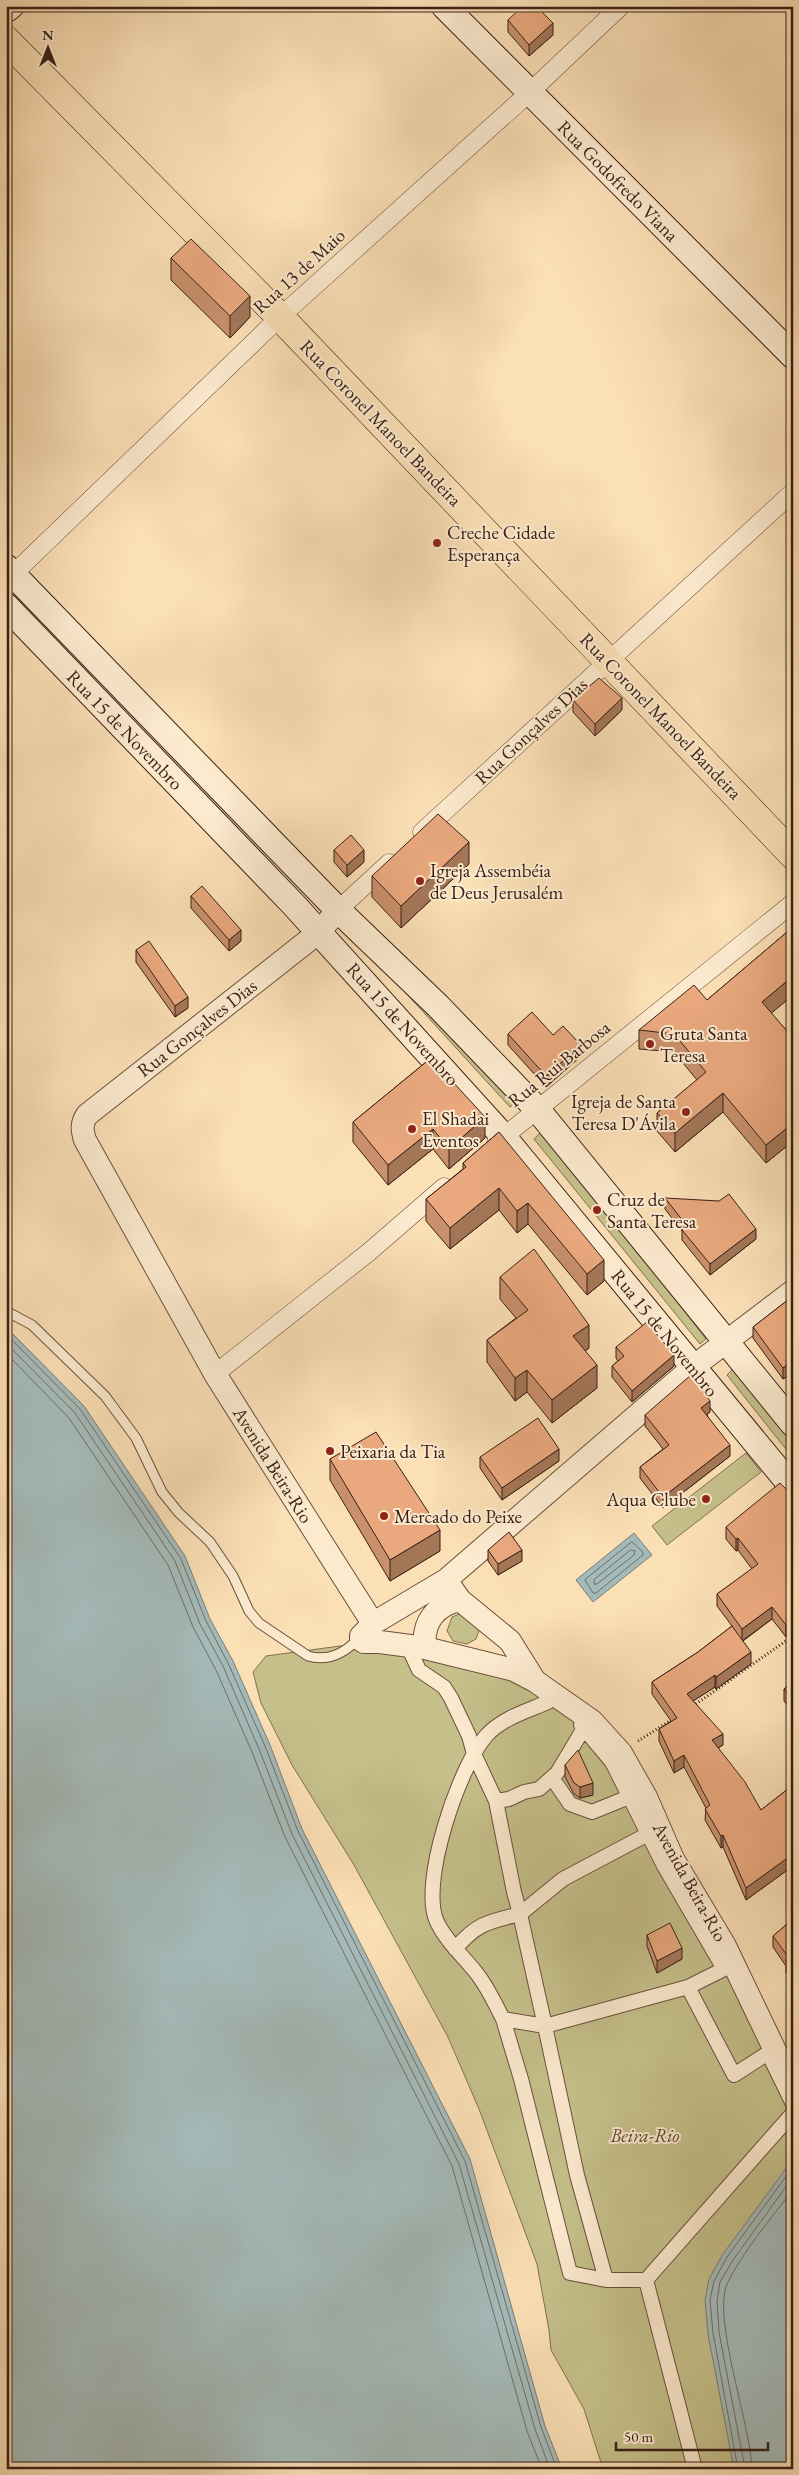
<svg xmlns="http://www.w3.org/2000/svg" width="799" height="2475" viewBox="0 0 799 2475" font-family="'EB Garamond',serif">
	<rect width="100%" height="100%" fill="#fbdfb5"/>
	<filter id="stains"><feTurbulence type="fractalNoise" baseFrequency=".004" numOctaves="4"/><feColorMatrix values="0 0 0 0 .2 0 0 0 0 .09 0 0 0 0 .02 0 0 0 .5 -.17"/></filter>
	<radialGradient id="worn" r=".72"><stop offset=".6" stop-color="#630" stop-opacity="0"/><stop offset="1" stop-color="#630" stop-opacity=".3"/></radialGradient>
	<path fill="#c5c08a" stroke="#807050" d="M341 922 518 1100 510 1107Z
		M544 1129 706 1339 700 1344 534 1139Z
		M735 1367 793 1443V1458L727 1375Z
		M746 1453 761 1472 667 1545 652 1526Z
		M462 1613 480 1628 476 1639 467 1644 453 1641 447 1631 452 1617Z
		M355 1644 508 1661 595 1740 793 2095V2469H603L584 2409 551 2350 549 2330 537 2264 479 2109 448 2037 354 1865 292 1765 261 1703 253 1672 266 1656Z"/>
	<path fill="#a4bab9" stroke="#7a7c78" d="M6 1327 84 1406 185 1556 210 1619 233 1661 270 1745 302 1829 470 2159 545 2426 562 2469H6Z
		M634 1533 652 1555 593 1602 576 1580Z
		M793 2159V2469H734L708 2334 705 2300 709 2279 723 2254Z"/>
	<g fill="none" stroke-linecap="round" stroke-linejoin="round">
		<path stroke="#6f6d68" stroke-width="1" d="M6 1334 80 1409 181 1559 206 1621 228 1663 265 1746 298 1831 465 2161 541 2427 557 2469
			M6 1343 75 1413 175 1561 200 1624 223 1666 259 1749 292 1834 459 2164 535 2429 550 2469
			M6 1353 69 1418 168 1565 193 1627 216 1670 252 1752 285 1837 452 2166 527 2431 542 2469
			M632 1542 643 1552V1555L596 1593H593L585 1580Z
			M631 1550 635 1551 634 1555 597 1584H594V1580Z
			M738 2469 713 2333 710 2300 714 2281 727 2257 793 2167
			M745 2469 719 2332 717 2301 720 2282 733 2260 793 2177
			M752 2469C751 2426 712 2318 727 2284 740 2256 773 2215 793 2190"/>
		<defs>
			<path id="service" d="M6 1311 32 1325 105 1396 136 1438 162 1492 179 1513 210 1542 233 1576 249 1611 259 1623 308 1656C329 1662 345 1653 359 1638"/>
			<path id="pedestrian" d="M412 1655 419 1670 444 1687 451 1698 469 1736 474 1754 496 1801 514 1892 520 1914C488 1922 477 1923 455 1949
				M548 1702C527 1711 502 1718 486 1736 459 1767 419 1884 437 1922 446 1941 461 1954 474 1970 487 1985 494 2002 503 2019L545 2026 520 1914 563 1879 648 1834
				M581 1725 612 1762 664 1866 724 1969 688 1987 545 2026 577 2175 606 2280H646L793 2113
				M557 1785 570 1804 592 1812 629 1797
				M496 1801 509 1799 524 1792 539 1789 557 1773 584 1728
				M688 1987 734 2075 768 2053 793 2104
				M503 2019 521 2079 570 2273 606 2280
				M646 2280 695 2469"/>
			<path id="minor" d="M6 581 280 317 530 92 621 6
				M422 832 793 492
				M338 910 389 863
				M496 1143 793 903
				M215 1374 369 1252 444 1187"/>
			<path id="tertiary" d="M338 910 319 932 87 1115C81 1124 82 1130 85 1140L215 1374 372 1622 371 1626 361 1636V1640L364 1642H380L425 1648 514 1670 535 1681 592 1721 621 1753 646 1797 673 1859 725 1946 793 2088
				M446 1580 460 1600 510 1641 535 1681
				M372 1624 446 1580 693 1367 793 1291
				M425 1648C422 1623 435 1605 460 1600"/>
			<path id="secondary" d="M444 6 793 356
				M6 10 11 6
				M6 567 338 910 438 1006 537 1109 793 1424
				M6 606 294 905 503 1136 793 1488"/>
			<path id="primary" d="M6 40 280 317 793 855"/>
		</defs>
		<use href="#service" stroke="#6a503e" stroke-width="11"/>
		<use href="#pedestrian" stroke="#6a503e" stroke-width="16"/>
		<use href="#minor" stroke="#6a503e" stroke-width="19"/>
		<use href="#tertiary" stroke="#6a503e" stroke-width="24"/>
		<use href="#secondary" stroke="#3a2016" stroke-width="27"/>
		<use href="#primary" stroke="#3a2016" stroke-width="29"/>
		<path stroke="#3a2016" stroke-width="3" stroke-dasharray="1 2.5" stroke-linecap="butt" d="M693 1706 793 1636
			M638 1741 673 1719"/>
		<use href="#service" stroke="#fceacf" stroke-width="9"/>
		<use href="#pedestrian" stroke="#fceacf" stroke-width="14"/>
		<use href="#minor" stroke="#fceacf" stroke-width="18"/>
		<use href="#tertiary" stroke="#fceacf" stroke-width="22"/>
		<use href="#secondary" stroke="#fceacf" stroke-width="25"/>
		<use href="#primary" stroke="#fbdfb5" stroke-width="28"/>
	</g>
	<path fill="#c8906c" stroke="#3a2016" d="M508 20 553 35 529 56 508 32Z
		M171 258 250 317 230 338 171 280Z
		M573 700 622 710 595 736 573 712Z
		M793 793V810L790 807V796Z
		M334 850 364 862 347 877 334 862Z
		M469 864 401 928 372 897V876Z
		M191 896 241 941 229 951 191 908Z
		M793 927V995L771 1013 793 1038V1141L766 1163 723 1112 675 1152 657 1131V1113L697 1080 674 1052 639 1049V1030L707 1000Z
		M136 950 188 1008 175 1017 136 962Z
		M508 1034 581 1056 546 1087 508 1045Z
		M431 1058 485 1138 449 1169 433 1149 388 1185 353 1142V1122Z
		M499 1132 604 1281 587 1295 528 1224 517 1233 499 1210 450 1249 426 1221V1199L463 1169V1163Z
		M665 1198 756 1239 710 1275 682 1240V1231L665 1209Z
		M500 1277 589 1348 585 1351 597 1388 552 1423 527 1392 515 1401 487 1362V1340L516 1318 500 1299Z
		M793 1296V1383L788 1376 783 1379 753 1338V1327Z
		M616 1347 674 1366 632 1402 612 1377V1366L618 1361 616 1358Z
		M710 1412 707 1415 730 1456 663 1508 640 1478V1467L663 1449 645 1426V1415Z
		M480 1457 559 1461 502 1500 480 1468Z
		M330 1459 440 1551 390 1581 330 1480Z
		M791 1494 786 1637 772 1619 743 1641 751 1664 716 1689 715 1687 693 1701 723 1745 718 1748 761 1810 793 1785V1866L746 1900 723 1847 721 1848 705 1820 706 1808 684 1767 674 1773 659 1741V1729L671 1721 652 1694V1682L698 1652 732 1626 717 1606V1594L752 1569 738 1550 736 1551 726 1539V1527Z
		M488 1550 522 1561 498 1575 488 1561Z
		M793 1682V1712L784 1701V1689Z
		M565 1765 593 1795 580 1798 574 1794 565 1777Z
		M793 1919V1984L786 1972V1966L773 1947V1936Z
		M647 1935 682 1959 657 1973 647 1946Z"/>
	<path fill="#a37658" stroke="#3a2016" d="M553 23V35L529 56V45Z
		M250 296V317L230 338V316Z
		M622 698V710L595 736V724Z
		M469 842V864L401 928V906Z
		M364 850V862L347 877V865Z
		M241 930V941L229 951V940Z
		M793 976V995L762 1021V1002Z
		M188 997V1008L175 1017V1006Z
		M581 1045V1056L546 1087V1076Z
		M723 1093V1112L675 1152V1133Z
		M485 1117V1138L449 1169V1149Z
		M793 1123V1141L766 1163V1145Z
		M433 1129V1149L388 1185V1165Z
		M499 1188V1210L450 1249V1228Z
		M528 1203V1224L517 1233V1211Z
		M756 1229V1239L710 1275V1264Z
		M604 1260V1281L587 1295V1274Z
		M589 1325V1348L573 1359V1336Z
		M674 1355V1366L632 1402V1391Z
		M788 1364V1376L783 1379V1368Z
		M597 1365V1388L552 1423V1400Z
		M527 1370V1392L515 1401V1378Z
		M710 1401V1412L701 1419V1408Z
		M730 1445V1456L663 1508V1497Z
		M559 1449V1461L502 1500V1488Z
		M791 1494V1506L787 1498Z
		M440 1530V1551L390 1581V1560Z
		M738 1538V1550L736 1551V1539Z
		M522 1550V1561L498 1575V1564Z
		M772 1607V1619L742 1641V1629Z
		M793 1619V1631L786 1637V1625Z
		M751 1652V1664L716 1689V1677Z
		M715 1675V1687L687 1705V1694Z
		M723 1734V1745L712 1751V1740Z
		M684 1755V1767L674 1773V1761Z
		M593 1783V1795L580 1798V1787Z
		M723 1835V1847L721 1848V1836Z
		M793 1854V1866L746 1900V1888Z
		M682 1948V1959L657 1973V1961Z"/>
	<path fill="#e9a87d" stroke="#3a2016" d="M523 6H536L553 23 529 45 508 20Z
		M191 239 250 296 230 316 171 258Z
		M599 678 622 698 595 724 573 700Z
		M793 793V799L790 796Z
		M438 814 469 842 401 906 372 876Z
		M351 835 364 850 347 865 334 850Z
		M202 886 241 930 229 940 191 896Z
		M793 927V976L762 1002 793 1038V1123L766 1145 723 1093 675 1133 657 1113 706 1072 674 1034 639 1030 694 985 707 1000Z
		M149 941 188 997 175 1006 136 950Z
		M532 1012 553 1035 563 1026 581 1045 546 1076 508 1034Z
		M431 1058 485 1117 449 1149 433 1129 388 1165 353 1122Z
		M499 1132 604 1260 587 1274 528 1203 517 1211 499 1188 450 1228 426 1199 466 1167 463 1163Z
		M729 1194 756 1229 710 1264 682 1230 687 1226 665 1198 719 1201Z
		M534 1249 589 1325 573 1336 597 1365 552 1400 527 1370 515 1378 487 1340 528 1310 500 1277Z
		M793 1296V1372L788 1364 783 1368 753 1327Z
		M647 1322 674 1355 632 1391 612 1366 624 1356 616 1347Z
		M691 1375 710 1401 701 1408 730 1445 663 1497 640 1467 669 1445 645 1415Z
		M538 1418 559 1449 502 1488 480 1457Z
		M376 1432 440 1530 390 1560 330 1459Z
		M780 1483 791 1494 787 1498 793 1505V1619L786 1625 772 1607 742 1629 717 1594 758 1564 738 1538 736 1539 726 1527Z
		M509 1532 522 1550 498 1564 488 1550Z
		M732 1626 751 1652 716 1677 715 1675 687 1694 723 1734 712 1740 745 1782 761 1810 793 1785V1854L746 1888 723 1835 721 1836 705 1809 710 1805 684 1755 674 1761 659 1729 677 1718 652 1682 698 1652Z
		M793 1682V1700L784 1689Z
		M578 1750 593 1783 580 1787 574 1783 565 1765Z
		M793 1919V1973L786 1961 789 1958 773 1936Z
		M670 1923 682 1948 657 1961 647 1935Z"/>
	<g fill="#8f2418" stroke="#fceacf" stroke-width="2">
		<circle cx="437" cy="543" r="5"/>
		<circle cx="420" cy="881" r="5"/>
		<circle cx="650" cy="1044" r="5"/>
		<circle cx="686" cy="1112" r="5"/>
		<circle cx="412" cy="1129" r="5"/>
		<circle cx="597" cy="1210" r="5"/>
		<circle cx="330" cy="1451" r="5"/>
		<circle cx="706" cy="1499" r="5"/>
		<circle cx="384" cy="1516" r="5"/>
	</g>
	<g text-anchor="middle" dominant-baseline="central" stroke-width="4" stroke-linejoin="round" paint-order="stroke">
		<g font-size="19" fill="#3a2016" stroke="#fceacf">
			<text transform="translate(618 181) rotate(45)">Rua Godofredo Viana</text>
			<text transform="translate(299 271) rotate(-42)">Rua 13 de Maio</text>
			<text transform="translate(381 423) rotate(46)">Rua Coronel Manoel Bandeira</text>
			<text transform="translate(661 716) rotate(46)">Rua Coronel Manoel Bandeira</text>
			<text transform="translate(125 730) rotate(46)">Rua 15 de Novembro</text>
			<text transform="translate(531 731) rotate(-43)">Rua Gonçalves Dias</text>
			<text transform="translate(403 1024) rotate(48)">Rua 15 de Novembro</text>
			<text transform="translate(197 1028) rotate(-38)">Rua Gonçalves Dias</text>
			<text transform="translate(559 1064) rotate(-39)">Rua Rui Barbosa</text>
			<text transform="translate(665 1333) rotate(51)">Rua 15 de Novembro</text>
			<text transform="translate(273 1465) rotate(58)">Avenida Beira-Rio</text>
			<text transform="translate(690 1882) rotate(61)">Avenida Beira-Rio</text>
		</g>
		<g font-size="19" fill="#3a2016" stroke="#fceacf" text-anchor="start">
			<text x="447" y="532">Creche Cidade<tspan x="447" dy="22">Esperança</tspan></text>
			<text x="430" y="870">Igreja Assembéia<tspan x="430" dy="22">de Deus Jerusalém</tspan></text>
			<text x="660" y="1033">Gruta Santa<tspan x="660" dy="22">Teresa</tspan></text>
			<text x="676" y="1101" text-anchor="end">Igreja de Santa<tspan x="676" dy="22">Teresa D'Ávila</tspan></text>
			<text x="422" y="1118">El Shadai<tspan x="422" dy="22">Eventos</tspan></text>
			<text x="607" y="1199">Cruz de<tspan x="607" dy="22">Santa Teresa</tspan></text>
			<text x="340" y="1451">Peixaria da Tia</text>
			<text x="696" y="1499" text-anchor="end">Aqua Clube</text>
			<text x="394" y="1516">Mercado do Peixe</text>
		</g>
		<g font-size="19" font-style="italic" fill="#5d4833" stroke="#fceacf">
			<text x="645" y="2135">Beira-Rio</text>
		</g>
	</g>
	<rect width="799" height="2475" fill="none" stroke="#fbdfb5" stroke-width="25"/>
	<rect x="8" y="8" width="784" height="2460" fill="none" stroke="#3a2016" stroke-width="2.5"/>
	<rect x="12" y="12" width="774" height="2450" fill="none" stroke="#3a2016"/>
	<g transform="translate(48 48)" stroke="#fceacf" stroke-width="4" paint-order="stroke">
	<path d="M0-4L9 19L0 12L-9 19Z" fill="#3a2016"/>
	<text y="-8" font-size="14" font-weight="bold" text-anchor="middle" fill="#3a2016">N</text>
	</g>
	<path d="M616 2442v8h152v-8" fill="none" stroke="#3a2016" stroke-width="2.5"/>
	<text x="624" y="2442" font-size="15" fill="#3a2016" stroke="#fceacf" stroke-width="4" paint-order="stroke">50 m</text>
	<rect width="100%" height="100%" filter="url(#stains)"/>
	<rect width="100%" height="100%" fill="url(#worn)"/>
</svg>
